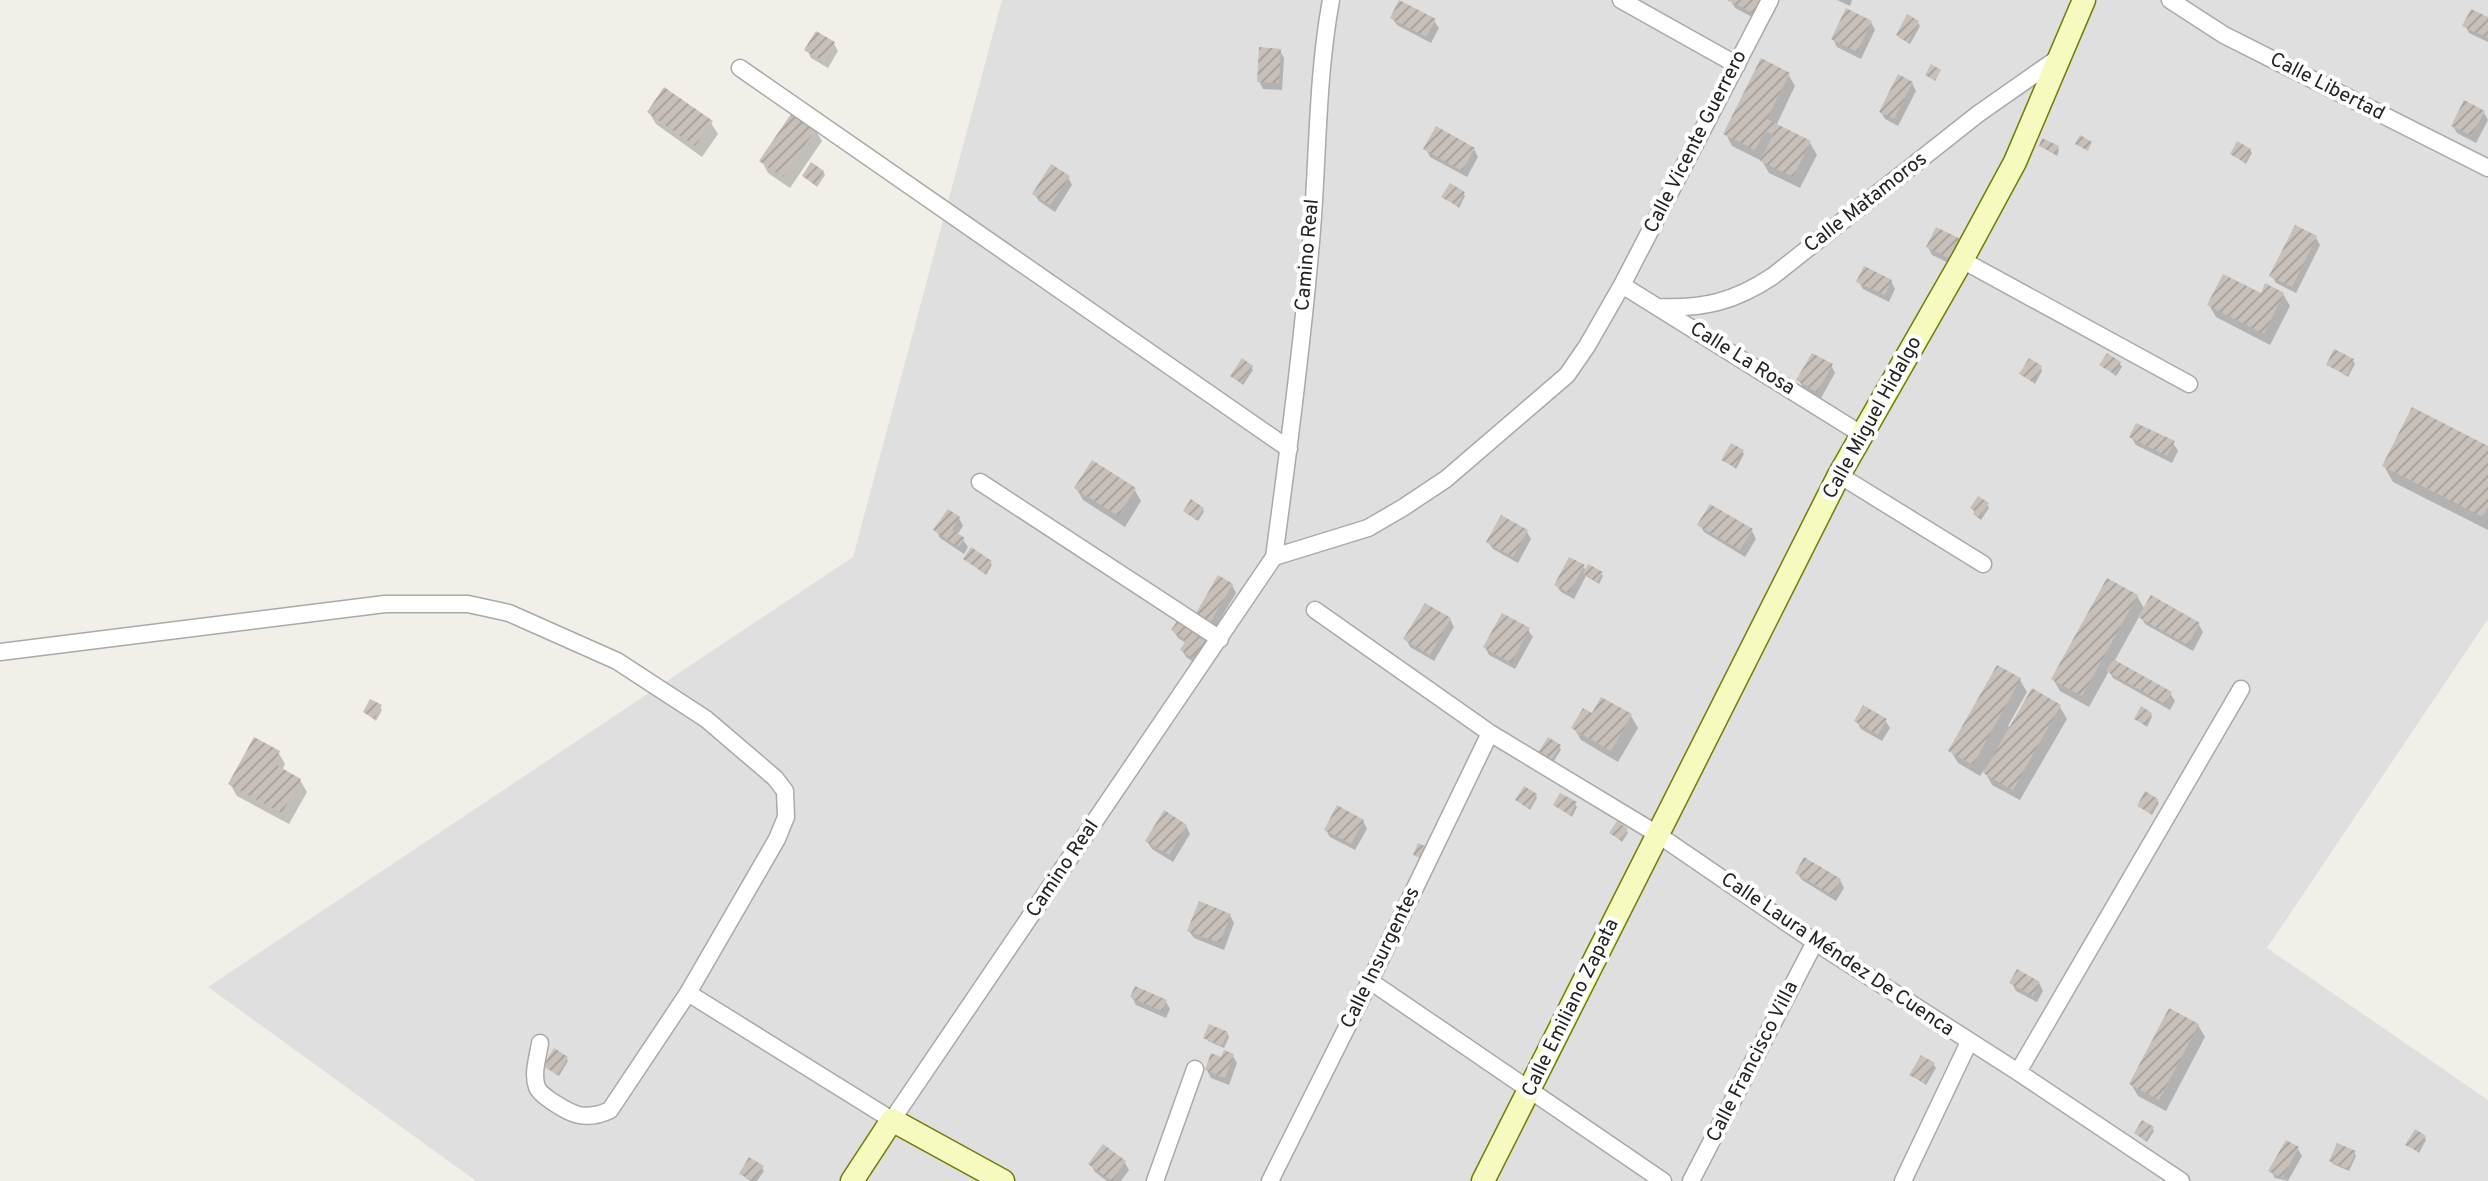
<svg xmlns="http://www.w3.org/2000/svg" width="2488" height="1181" viewBox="0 0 2488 1181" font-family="Overpass,sans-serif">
	<defs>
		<pattern id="building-hatch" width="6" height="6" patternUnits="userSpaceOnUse" patternTransform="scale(2)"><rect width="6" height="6" fill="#c7bfb8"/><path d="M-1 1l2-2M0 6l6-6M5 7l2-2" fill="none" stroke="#aba49e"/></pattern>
	</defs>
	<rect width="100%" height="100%" fill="#f2efe9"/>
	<path fill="#e0dfdf" d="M1002 0H2488V619L2267 948 2488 1100V1181H476L208 987 853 557Z"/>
	<path fill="#0003" d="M1757 0 1763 9 1758 20 1735 8 1731 1Z
		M1837 0H1852L1850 6Z
		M1392 18 1434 21 1439 28 1431 43 1397 25Z
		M2488 20V42L2469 33 2465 25Z
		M1871 22 1875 30 1861 59 1837 47 1833 39Z
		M1918 23 1920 26 1910 44 1900 38 1898 35Z
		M834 44 838 51 828 68 811 58 807 50Z
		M1280 51 1284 58 1282 90 1263 89 1259 81Z
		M1788 74 1795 86 1776 126 1810 143 1817 155 1800 188 1769 173 1762 161 1732 146 1726 134Z
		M1912 83 1916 91 1898 126 1885 119 1881 112Z
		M649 112 711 123 718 134 702 157 656 124Z
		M2484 113 2488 120 2476 143 2457 133 2453 126Z
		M815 129 822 141 790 188 768 173 762 161Z
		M2041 146 2058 147 2059 150 2057 156Z
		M1426 149H1474L1478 157 1467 177 1430 157Z
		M2250 150 2252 153 2246 164 2232 154Z
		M823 172 825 175 817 187 804 176Z
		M1068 177 1072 185 1055 212 1039 201 1034 194Z
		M1463 193 1465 196 1459 208 1444 197Z
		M1937 230 1957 267 1932 255 1928 247Z
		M2316 238 2320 245 2296 293 2276 283 2272 276Z
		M1891 281 1895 289 1889 302 1863 289 1859 282Z
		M2283 294 2290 306 2270 345 2216 317 2209 305 2261 295Z
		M2353 360 2355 364 2348 377 2329 365Z
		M2120 364 2122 367 2116 376 2102 365Z
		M1831 365 1835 373 1821 398 1803 388 1799 380Z
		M1251 367 1253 370 1243 385 1232 376Z
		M2041 368 2042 371 2035 384 2021 374Z
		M2131 437 2173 443 2178 451 2172 463 2136 445Z
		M2488 448V530L2393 482 2384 466Z
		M1742 451 1744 454 1736 469 1724 460Z
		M1076 488 1134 489 1141 501 1125 527 1083 500Z
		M1987 505 1989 508 1981 520 1977 517 1972 508Z
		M1203 509 1204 512 1198 521 1185 511Z
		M959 518 963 526 957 535 963 540 968 547 964 554 940 538 936 530Z
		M1700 525 1752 531 1756 539 1745 557 1704 532Z
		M1527 532 1531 539 1518 563 1493 549 1488 542Z
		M965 559 990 562 992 565 986 575Z
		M1583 566 1586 571 1601 573 1603 576 1599 584 1586 576 1574 599 1561 592 1556 585Z
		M1232 585 1236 593 1214 630 1197 615Z
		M2137 596 2145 610 2199 625 2203 632 2193 651 2145 624 2140 615 2114 662 2170 693 2175 701 2170 710 2113 678 2109 671 2089 707 2060 691 2053 679Z
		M1450 619 1454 627 1434 661 1410 647 1406 639Z
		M1173 630 1205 639 1209 647 1198 665 1186 657 1182 650 1186 643 1178 638Z
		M1528 630 1533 637 1515 669 1489 655 1485 647Z
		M2020 680 2027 692 2008 726 2011 728 2060 707 2067 719 2020 800 1992 785 1984 770 1980 776 1958 763 1951 751Z
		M380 707 382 710 376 721 365 712Z
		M2151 714 2152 717 2147 727 2136 719Z
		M1631 716 1638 728 1618 762 1581 740 1574 728Z
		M1885 720 1890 728 1882 741 1861 729 1857 721Z
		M1559 746 1561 750 1553 762 1542 756Z
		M278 752 285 764 282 771 300 780 307 792 289 824 237 796 230 784Z
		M1536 795 1537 798 1530 810 1517 800Z
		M2157 800 2159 803 2152 815 2139 806Z
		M1575 804 1577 807 1572 817 1555 805Z
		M1363 821 1367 829 1355 850 1330 837 1326 830Z
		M1186 826 1190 834 1173 862 1152 849 1147 841Z
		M1626 830 1628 833 1622 842 1612 833Z
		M1797 873 1840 880 1844 888 1836 901 1802 880Z
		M1230 915 1234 923 1224 950 1194 938 1189 931Z
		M2012 983H2039L2043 991 2037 1002 2016 991Z
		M1132 997 1166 1002 1170 1009 1166 1018 1136 1005Z
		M2198 1025 2205 1037 2166 1111 2138 1096 2131 1084Z
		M1227 1033 1229 1037 1224 1048 1208 1041 1206 1038Z
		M1233 1056 1237 1063 1229 1085 1211 1078 1207 1070Z
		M566 1058 568 1061 559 1076 545 1066Z
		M1934 1065 1936 1068 1926 1085 1912 1075Z
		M2152 1128 2154 1131 2147 1142 2136 1134Z
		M2424 1137 2426 1140 2419 1153 2408 1145Z
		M1103 1147 1125 1163 1129 1170 1121 1181H1107L1095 1172 1091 1165Z
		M2298 1149 2302 1156 2288 1181 2275 1178 2271 1171Z
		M2354 1153 2356 1156 2349 1171 2333 1164 2331 1161Z
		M762 1168 764 1171 757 1181H750L741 1174Z"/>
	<path fill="url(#building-hatch)" d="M1399 0 1436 19 1426 37 1390 18Z
		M1727 0H1760L1753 13Z
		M1846 8 1872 21 1857 52 1831 39Z
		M2471 9 2488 17V38L2462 26Z
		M1907 14 1919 21 1908 42 1896 35Z
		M816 31 835 42 824 62 804 50Z
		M1259 47 1281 49 1279 83 1257 82Z
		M1761 58 1790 73 1767 119 1811 141 1793 177 1760 161 1773 135 1765 131 1755 150 1723 134Z
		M1931 64 1941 70 1935 81 1925 75Z
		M1898 74 1913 82 1894 119 1879 112Z
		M664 87 713 121 695 146 647 112Z
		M2464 100 2485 111 2471 136 2451 126Z
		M793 111 817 127 783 177 759 161Z
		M1436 126 1475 148 1462 171 1423 149Z
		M2080 135 2092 142 2088 151 2075 144Z
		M2042 138 2059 146 2055 154 2039 146Z
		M2237 141 2251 149 2244 162 2230 154Z
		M811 162 824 171 815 185 802 176Z
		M1051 164 1070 176 1050 205 1032 194Z
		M1450 183 1465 192 1457 206 1441 197Z
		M2295 225 2317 236 2292 287 2269 276Z
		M1936 227 1963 240 1953 260 1926 247Z
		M1864 266 1892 280 1885 295 1856 282Z
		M2223 274 2261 293 2265 283 2284 293 2264 334 2207 305Z
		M2334 349 2354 359 2347 375 2326 365Z
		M1812 353 1833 364 1817 392 1796 380Z
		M2107 353 2121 362 2114 374 2099 365Z
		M1242 358 1253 366 1241 383 1230 376Z
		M2029 358 2042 366 2033 382 2019 374Z
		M2412 407 2488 446V507L2483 517 2382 466Z
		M2136 423 2175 441 2167 456 2129 437Z
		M1731 443 1744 450 1734 467 1721 460Z
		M1092 460 1136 488 1118 516 1074 488Z
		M1978 496 1989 503 1979 518 1973 514 1975 511 1970 508Z
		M1191 499 1204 508 1196 520 1183 511Z
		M1710 504 1753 529 1740 550 1697 525Z
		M948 509 960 517 952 530 965 538 959 547 933 530Z
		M1501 515 1528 530 1513 557 1486 542Z
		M971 547 992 561 984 573 963 559Z
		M1569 557 1585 565 1569 593 1554 585Z
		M1588 564 1603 572 1597 582 1583 573Z
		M1218 575 1233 584 1209 624 1195 615Z
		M2107 578 2138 595 2082 696 2051 679Z
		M2151 595 2200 623 2188 645 2138 617Z
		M1425 603 1451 618 1430 655 1403 639Z
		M1502 613 1530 628 1511 663 1483 647Z
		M1178 620 1206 638 1193 658 1180 650 1186 640 1171 630Z
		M2113 659 2172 692 2165 704 2106 671Z
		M1997 665 2021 678 1973 765 1948 751Z
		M2032 688 2061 705 2013 790 1983 773Z
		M1601 697 1632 714 1611 751 1571 728 1583 708 1592 713Z
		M370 699 382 705 374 719 363 712Z
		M1863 705 1887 719 1878 735 1854 721Z
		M2141 706 2152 713 2145 725 2134 719Z
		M254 737 280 751 273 763 301 779 282 813 228 784Z
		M1548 737 1561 745 1551 761 1538 753Z
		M1524 786 1537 794 1528 808 1515 800Z
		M2145 791 2158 799 2150 813 2137 806Z
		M1560 793 1577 802 1570 815 1553 805Z
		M1337 805 1364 820 1351 844 1324 830Z
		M1164 810 1187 825 1169 855 1145 841Z
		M1617 821 1628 829 1620 840 1609 833Z
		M1418 843 1427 847 1422 859 1413 855Z
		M1804 857 1841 879 1832 895 1795 873Z
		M1199 901 1231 914 1220 943 1187 931Z
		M2017 969 2040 982 2033 996 2009 983Z
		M1135 986 1167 1000 1162 1011 1130 997Z
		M2169 1008 2199 1024 2159 1100 2129 1084Z
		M1209 1024 1228 1032 1222 1046 1203 1038Z
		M554 1048 568 1057 557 1075 543 1066Z
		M1224 1050 1234 1054 1225 1078 1205 1070 1211 1053 1221 1057Z
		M1921 1055 1935 1063 1924 1083 1909 1075Z
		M2142 1120 2154 1127 2145 1140 2134 1133Z
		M2415 1129 2426 1136 2417 1151 2405 1145Z
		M2286 1140 2299 1147 2282 1178 2268 1171Z
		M2337 1143 2356 1151 2348 1169 2329 1161Z
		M1103 1144 1126 1161 1112 1181 1088 1164Z
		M749 1157 764 1166 754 1181 739 1174Z"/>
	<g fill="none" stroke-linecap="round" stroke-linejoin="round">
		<defs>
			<path id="street" d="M1621 0 1737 65
				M2170 0 2224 35 2488 168
				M740 68 1289 449
				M1962 260 2189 384
				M1622 285 1861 434
				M1658 307C1703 309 1734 302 1773 276L1978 114 2058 58
				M1839 475 1983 564
				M980 482 1220 639
				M1274 557 1368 528 1404 507 1446 479 1567 375 1587 346 1622 285 1770 0
				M1315 610 1490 733 1657 834 1815 942 2018 1072 2181 1181
				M0 652 385 604H468L509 613 617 661 706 719 775 778 785 791 786 817 777 839 688 993 610 1110C600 1115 590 1117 579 1115 569 1113 540 1096 537 1087 532 1074 538 1057 540 1043
				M1370 981 1663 1181
				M688 993 892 1120 1274 557C1289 448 1303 339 1312 230 1318 154 1317 76 1331 0
				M2018 1072 2241 689
				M1155 1181 1195 1069
				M1270 1181 1370 981 1490 733
				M1691 1181 1815 942
				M1903 1181 1969 1042"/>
			<path id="secondary" d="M852 1181 892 1120 1003 1181
				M1483 1181 1839 475 1962 260 2015 162 2084 0"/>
		</defs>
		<use href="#street" stroke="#a9a9a9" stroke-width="19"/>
		<use href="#secondary" stroke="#707d05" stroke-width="25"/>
		<use href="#street" stroke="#fff" stroke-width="16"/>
		<use href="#secondary" stroke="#f7fabf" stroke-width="22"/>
	</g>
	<g text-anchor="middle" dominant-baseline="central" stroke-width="8" stroke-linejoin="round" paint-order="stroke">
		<g font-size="20" fill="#222" stroke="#fff">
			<text transform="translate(2327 87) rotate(27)">Calle Libertad</text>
			<text transform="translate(1696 142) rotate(-63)">Calle Vicente Guerrero</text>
			<text transform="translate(1866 203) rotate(-38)">Calle Matamoros</text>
			<text transform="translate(1308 255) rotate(-85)">Camino Real</text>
			<text transform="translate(1742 359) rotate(32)">Calle La Rosa</text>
			<text transform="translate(1873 418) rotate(-61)">Calle Miguel Hidalgo</text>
			<text transform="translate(1063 869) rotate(-56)">Camino Real</text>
			<text transform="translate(1837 955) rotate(34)">Calle Laura Méndez De Cuenca</text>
			<text transform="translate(1381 958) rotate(-64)">Calle Insurgentes</text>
			<text transform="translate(1571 1008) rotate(-64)">Calle Emiliano Zapata</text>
			<text transform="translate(1753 1062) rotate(-63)">Calle Francisco Villa</text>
		</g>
	</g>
</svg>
